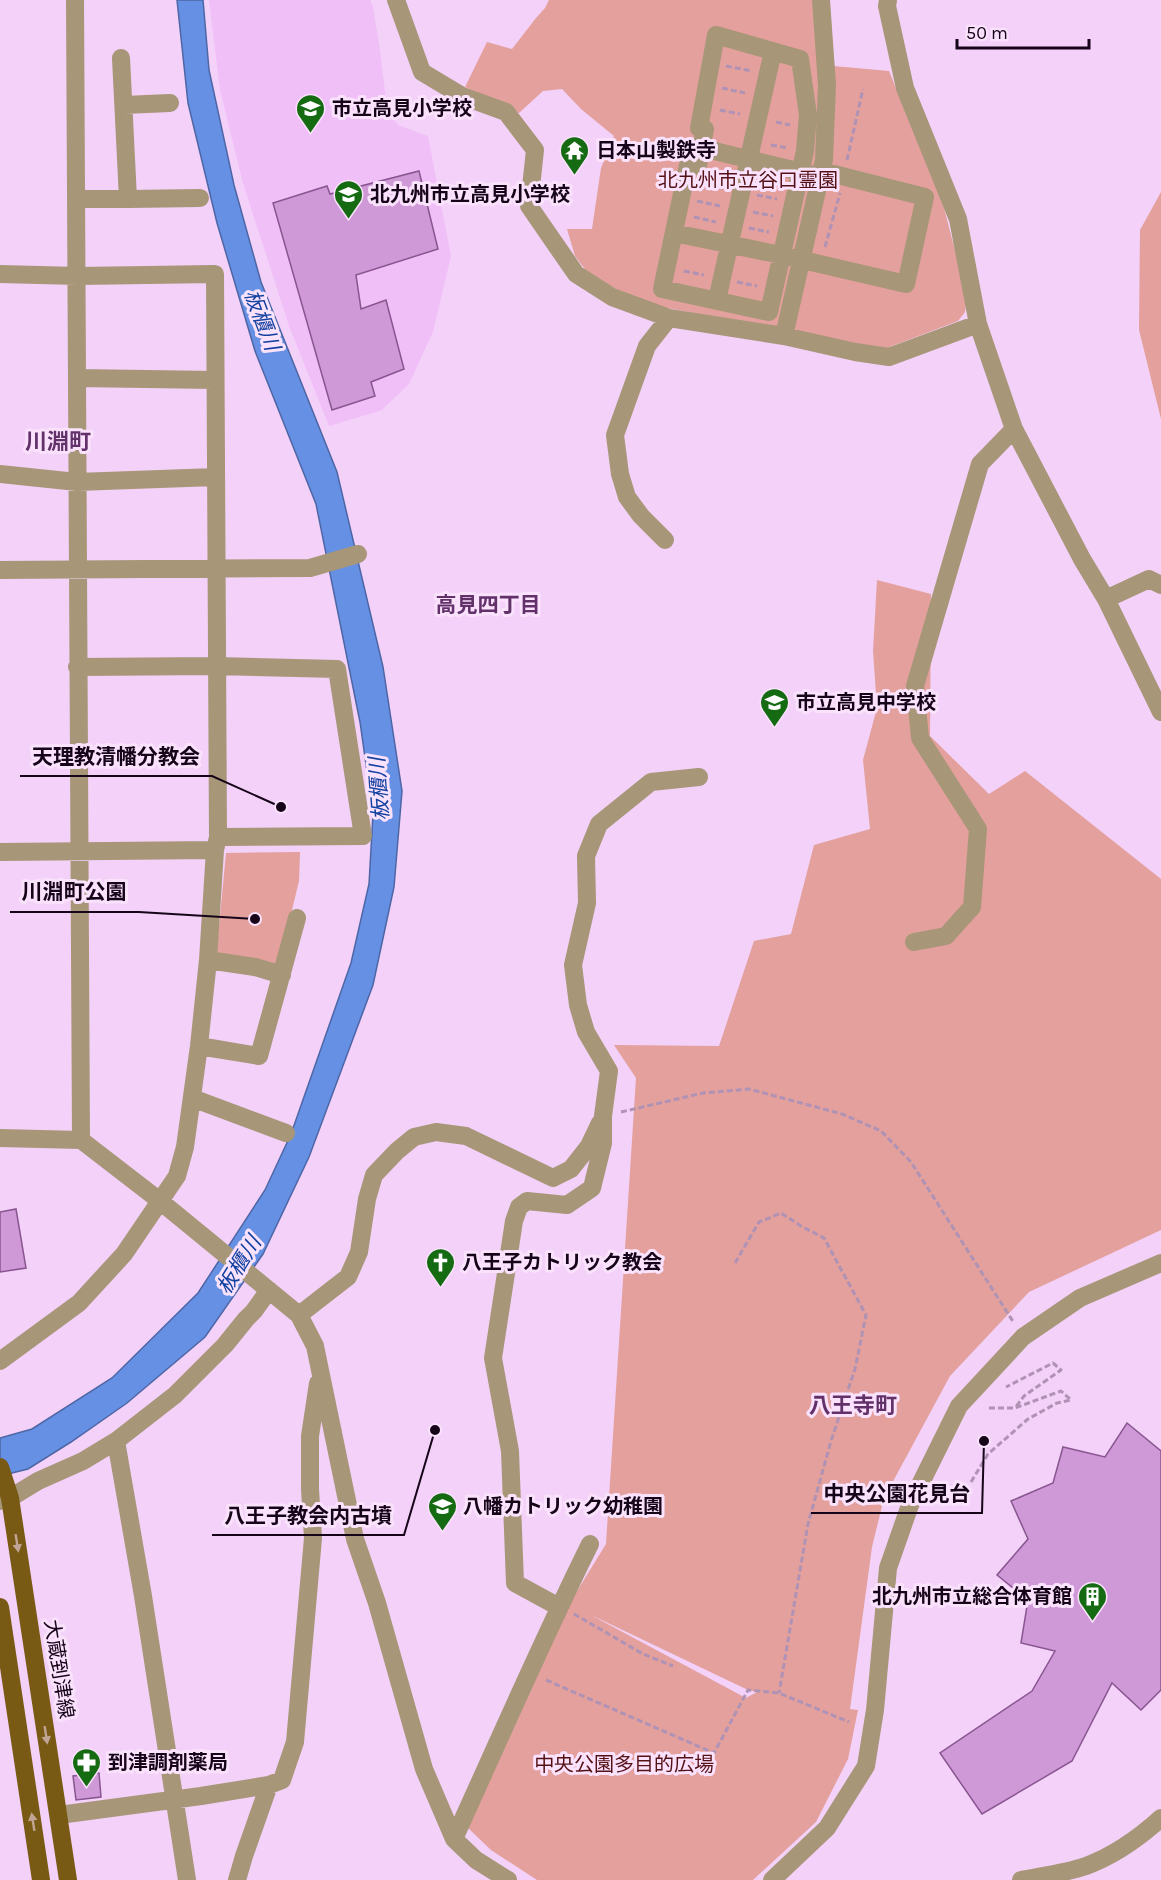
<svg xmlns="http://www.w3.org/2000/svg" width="1161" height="1880" viewBox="0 0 1161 1880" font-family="Karla,'Noto Sans JP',sans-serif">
	<rect width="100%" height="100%" fill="#f3d1f8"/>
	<path fill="#f1bff8" d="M209 0H370L373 7 380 50 387 108 398 125 428 136 451 256 433 332 409 384 382 410 329 426 289 326 243 183 220 90Z"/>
	<path fill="#e3a09d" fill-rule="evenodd" d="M549 0H827L833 66 889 71 943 204 967 297 965 312 958 321 884 349 646 304 590 276 575 256 567 229H592L601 168 614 136 581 109 562 89 543 91 519 113 465 87 487 42 512 49 536 18 545 8Z
		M1161 192V419L1139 330 1140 230Z
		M877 580 931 594 930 736 989 794 1025 771 1161 879V1230L1029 1292 950 1376 884 1498 872 1547 850 1709 858 1710 848 1759 816 1822 753 1880H537L491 1850 468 1828 569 1604 606 1544 636 1078 614 1045 719 1046 754 941 791 934 814 845 870 829 863 760 877 708 873 651ZM589 1614 748 1690 757 1692 746 1698Z
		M300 852 299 881 278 968 216 958 226 853Z"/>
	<path fill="#6690e3" stroke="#4e66a6" stroke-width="1.5" d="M177 0H203L209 70 234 185 261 282 337 472 383 667 402 791 394 887 373 985 309 1157 263 1254 205 1337 127 1403 71 1442 28 1469 0 1476V1438L32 1429 112 1378 198 1293 265 1190 291 1134 351 963 369 884 373 814 360 722 316 504 255 351 217 223 188 103Z"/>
	<path fill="#cf98d7" stroke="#885590" stroke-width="1.5" d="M419 171 438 249 356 275 361 309 386 300 404 369 371 382 375 396 332 410 273 203 327 186 330 194Z
		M16 1209 26 1268 0 1272V1212Z
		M1127 1423 1161 1451V1690L1141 1710 1112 1683 1072 1761 982 1814 940 1753 1032 1691 1055 1651 1021 1643 1028 1600 997 1575 1028 1539 1011 1501 1053 1483 1063 1447 1105 1457Z
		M99 1773 101 1797 76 1800 73 1776Z"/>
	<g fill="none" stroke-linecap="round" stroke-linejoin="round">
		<path stroke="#b092b4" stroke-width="3" stroke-dasharray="6 3" stroke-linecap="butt" d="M726 66 752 71
			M722 88 745 93
			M720 110 740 114
			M776 122 790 125
			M771 145 788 148
			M847 160 863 89
			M701 184 724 188
			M757 195 777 199
			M697 201 720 206
			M753 212 773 216
			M694 217 716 222
			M749 228 769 232
			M825 247 840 193
			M684 271 704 275
			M737 282 757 286
			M621 1112 703 1093 749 1089 842 1114 881 1131 911 1162 1014 1323
			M735 1263 759 1222 781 1213 801 1226 824 1238 866 1315 855 1369 831 1441 808 1524 779 1693
			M989 1408H1015
			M971 1482 988 1454 1028 1419 1057 1403 1071 1400 1061 1391 1015 1408 1024 1396 1061 1370 1053 1363 1006 1387
			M574 1614 643 1654 673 1666
			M546 1680 714 1753 748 1690 779 1693 849 1722"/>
		<path stroke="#a79677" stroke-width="18" d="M75 0 81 1140
			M396 0 422 72 462 96 506 112 535 150 529 206 576 274 612 297 669 318
			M888 0 887 6 905 88 958 219 978 324 1014 429 1082 559 1106 599 1161 712
			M716 35 800 59 808 115 805 151 769 312 662 289 688 165 698 166 705 129 699 128Z
			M121 58 128 199 200 198
			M124 105 170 103
			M702 148 810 174
			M77 199H128
			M674 233 781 255 906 284 925 197 822 171
			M0 274 78 276 215 274 218 837 215 850 208 960 199 1046 185 1147 177 1176 124 1254 79 1303 0 1361
			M717 300 773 51
			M784 336 824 160 827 85 821 0
			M77 378 215 380
			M0 474 77 482 215 477
			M665 540 641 516 627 497 620 474 615 435 647 346 669 318 784 336 855 352 889 357 978 324
			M0 570 310 568 358 554
			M1106 599 1149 579 1161 585
			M77 667 216 666 337 669 363 836 218 837
			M0 852 215 850
			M914 942 946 936 972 907 978 829 920 738 915 686 980 464 1014 429
			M208 960 255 967 282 975
			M199 1046 259 1056 297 918
			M192 1098 286 1133
			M0 1138 81 1140 160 1201 299 1315 315 1346 355 1539 377 1603 424 1769 454 1839 476 1860 508 1880
			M299 1315 348 1277 359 1252 367 1199 374 1175 397 1151 414 1137 436 1132 466 1136 553 1178 571 1169 589 1146 600 1123
			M116 1441 143 1596 187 1880
			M0 1501 10 1498 38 1481 83 1461 116 1441 175 1395 225 1345 246 1319 254 1311 269 1290
			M559 1607 515 1583 510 1451 493 1358 514 1221 519 1207 527 1201 567 1205 592 1188 603 1143V1116L609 1071 586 1032 578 1005 573 965 587 903 586 856 599 824 651 782 699 777
			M59 1815 201 1796 269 1785 282 1780 295 1742 313 1538 310 1489V1436L318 1383
			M454 1839C499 1740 542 1641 590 1544
			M237 1880 244 1856 269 1785
			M772 1880 827 1828 866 1766 875 1710 888 1568 910 1505 959 1406 1023 1337 1080 1298 1161 1263
			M1021 1880C1042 1876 1066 1873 1086 1866 1113 1856 1140 1837 1161 1818"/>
		<path stroke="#795a15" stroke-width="18" d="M0 1467 10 1498 68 1880
			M0 1607 41 1880"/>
	</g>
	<defs><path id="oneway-solid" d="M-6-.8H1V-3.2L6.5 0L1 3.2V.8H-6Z" transform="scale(1.5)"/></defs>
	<g fill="#c0a595">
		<use href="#oneway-solid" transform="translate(17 1543) rotate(81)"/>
		<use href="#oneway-solid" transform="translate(46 1735) rotate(81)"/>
		<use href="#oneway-solid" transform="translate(33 1822) rotate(-99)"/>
	</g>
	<defs>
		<symbol id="school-pin" viewBox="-11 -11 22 30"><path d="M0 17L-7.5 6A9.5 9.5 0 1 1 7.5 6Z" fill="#156b12" stroke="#fae2fd"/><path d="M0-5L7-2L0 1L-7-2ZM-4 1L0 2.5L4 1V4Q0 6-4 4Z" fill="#fff"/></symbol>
		<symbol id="temple-pin" viewBox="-11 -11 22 30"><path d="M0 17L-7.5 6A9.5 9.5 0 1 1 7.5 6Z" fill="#156b12" stroke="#fae2fd"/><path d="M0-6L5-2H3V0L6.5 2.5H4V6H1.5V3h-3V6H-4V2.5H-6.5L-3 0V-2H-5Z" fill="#fff"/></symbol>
		<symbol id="church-pin" viewBox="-11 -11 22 30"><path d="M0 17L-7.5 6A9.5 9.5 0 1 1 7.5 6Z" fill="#156b12" stroke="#fae2fd"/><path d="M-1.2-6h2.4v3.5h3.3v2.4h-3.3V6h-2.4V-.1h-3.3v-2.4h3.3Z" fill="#fff"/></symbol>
		<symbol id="building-pin" viewBox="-11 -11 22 30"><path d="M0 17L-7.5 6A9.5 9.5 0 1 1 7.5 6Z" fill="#156b12" stroke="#fae2fd"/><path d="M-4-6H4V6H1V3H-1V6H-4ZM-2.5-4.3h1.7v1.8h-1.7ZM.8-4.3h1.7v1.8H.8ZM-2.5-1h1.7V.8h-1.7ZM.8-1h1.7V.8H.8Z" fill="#fff"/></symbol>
		<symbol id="pharmacy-pin" viewBox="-11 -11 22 30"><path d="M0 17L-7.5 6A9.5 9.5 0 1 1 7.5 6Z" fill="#156b12" stroke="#fae2fd"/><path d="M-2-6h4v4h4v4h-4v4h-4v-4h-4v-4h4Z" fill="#fff"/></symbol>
	</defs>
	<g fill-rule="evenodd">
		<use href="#school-pin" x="294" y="92" width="33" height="45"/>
		<use href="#temple-pin" x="558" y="134" width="33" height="45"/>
		<use href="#school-pin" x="332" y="178" width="33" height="45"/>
		<use href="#school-pin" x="758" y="686" width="33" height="45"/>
		<use href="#church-pin" x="424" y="1246" width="33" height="45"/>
		<use href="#school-pin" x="426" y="1490" width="33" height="45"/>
		<use href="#building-pin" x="1076" y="1580" width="33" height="45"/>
		<use href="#pharmacy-pin" x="70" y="1746" width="33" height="45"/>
	</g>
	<g text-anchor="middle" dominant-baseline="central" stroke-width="6" stroke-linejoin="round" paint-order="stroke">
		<g font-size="20" font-weight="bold" fill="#160419" stroke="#fae2fd" text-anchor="start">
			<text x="332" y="108">市立高見小学校</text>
			<text x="596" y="150">日本山製鉄寺</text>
			<text x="370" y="194">北九州市立高見小学校</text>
			<text x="796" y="702">市立高見中学校</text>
			<text x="462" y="1262">八王子カトリック教会</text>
			<text x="463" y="1506">八幡カトリック幼稚園</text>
			<text x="1072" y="1596" text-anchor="end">北九州市立総合体育館</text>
			<text x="108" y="1762">到津調剤薬局</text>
		</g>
		<g font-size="20" fill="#541115" stroke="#fae2fd">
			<text x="748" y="180">北九州市立谷口霊園</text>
			<text x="624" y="1764">中央公園多目的広場</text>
		</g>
		<g font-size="20" fill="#160419" stroke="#fae2fd">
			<text transform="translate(59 1669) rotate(81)">大蔵到津線</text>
		</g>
		<g font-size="21" font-style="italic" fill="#1341a0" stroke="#fae2fd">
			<text transform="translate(262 320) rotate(69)">板櫃川</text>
			<text transform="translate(379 789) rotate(-94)">板櫃川</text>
			<text transform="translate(239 1265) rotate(-58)">板櫃川</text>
		</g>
		<g font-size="21" font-weight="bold" fill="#62316a" stroke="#fae2fd">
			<text x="488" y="605">高見四丁目</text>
		</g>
		<g font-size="22" font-weight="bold" fill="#62316a" stroke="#fae2fd">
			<text x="58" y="442">川淵町</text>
			<text x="853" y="1406">八王寺町</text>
		</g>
	</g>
	<path fill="none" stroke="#160419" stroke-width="2" d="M281 807L212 776H20M255 919L139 912H10M984 1441L982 1513H811M435 1430L404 1535H212"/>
	<g fill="#160419" stroke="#fae2fd" stroke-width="2">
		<circle cx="281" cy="807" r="6"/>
		<circle cx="255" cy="919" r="6"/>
		<circle cx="984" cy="1441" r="6"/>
		<circle cx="435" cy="1430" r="6"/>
	</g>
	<g font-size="21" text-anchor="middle" font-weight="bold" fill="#160419" stroke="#fae2fd" stroke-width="6" stroke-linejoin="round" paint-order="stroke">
		<text x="116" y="764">天理教清幡分教会</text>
		<text x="74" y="899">川淵町公園</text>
		<text x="897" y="1501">中央公園花見台</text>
		<text x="308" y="1523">八王子教会内古墳</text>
	</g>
	<path d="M957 39v9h132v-9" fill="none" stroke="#160419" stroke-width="3"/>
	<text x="966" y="39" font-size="18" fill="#160419" stroke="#fae2fd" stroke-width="4.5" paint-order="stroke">50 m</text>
</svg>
